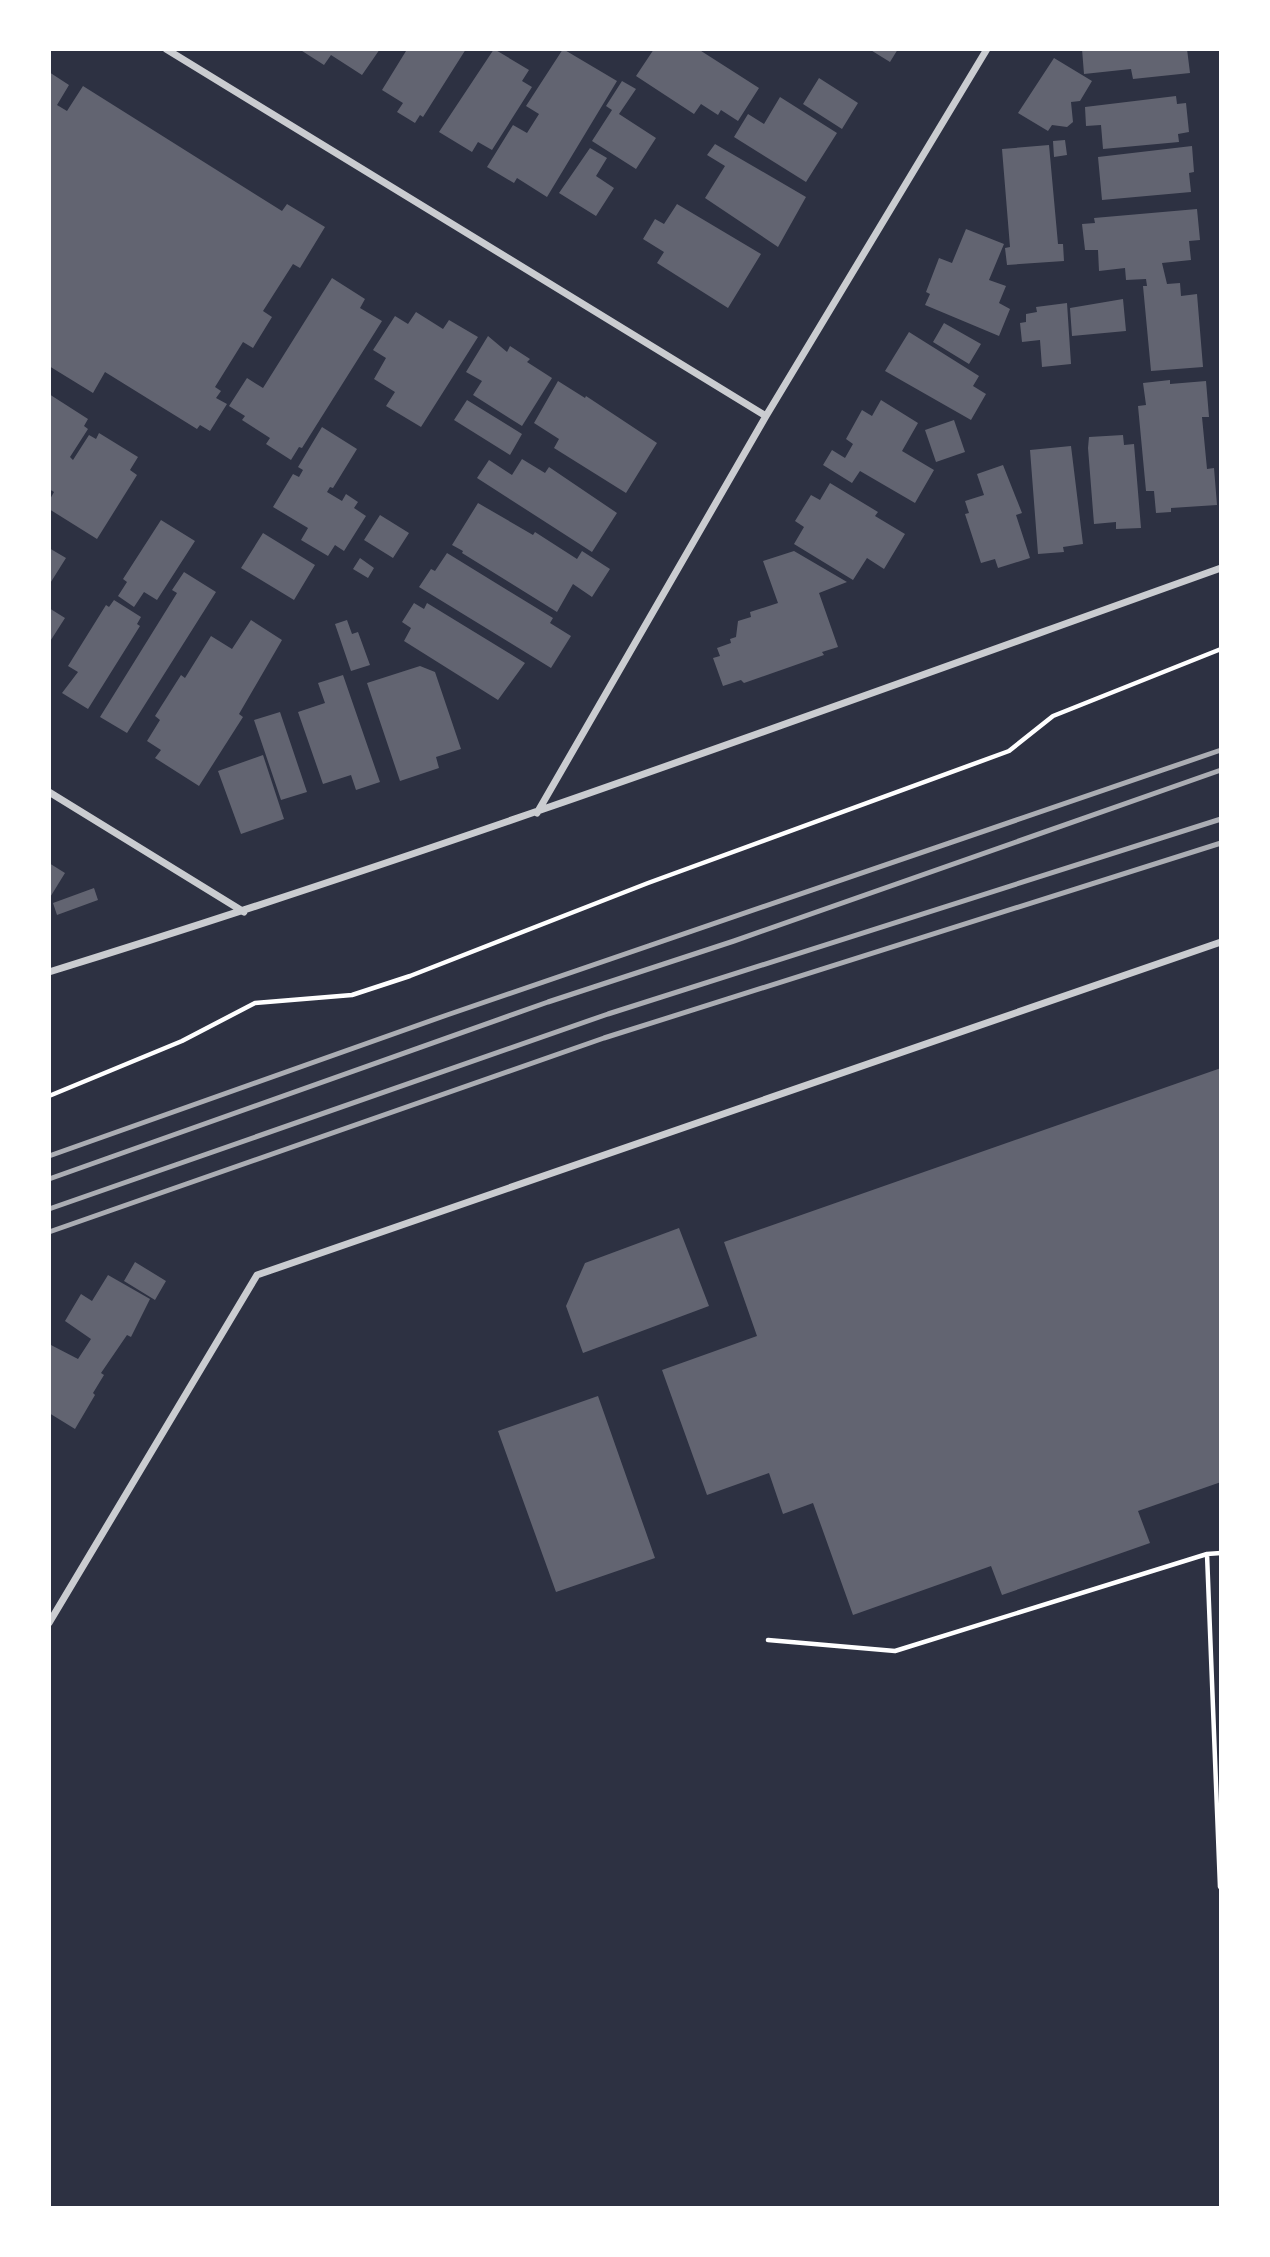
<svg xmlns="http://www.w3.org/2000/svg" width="1270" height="2257" viewBox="0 0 1270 2257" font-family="Raleway,sans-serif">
	<rect width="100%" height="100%" fill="#2d3142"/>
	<path fill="#626471" d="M299 49H380L362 75 331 55 324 65Z
		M402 49H466L423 117 420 115 415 123 397 112 403 103 382 90 406 51Z
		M494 49 529 70 522 81 532 87 492 150 478 142 472 152 439 132Z
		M563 49 617 81 547 197 517 178 514 183 487 167 513 125 527 133 539 114 526 106Z
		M654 49H698L759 88 738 121 721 110 718 115 701 104 694 114 636 76Z
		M869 49H898L890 62Z
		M1082 49H1187L1190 73 1133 79 1131 69 1084 74Z
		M1054 58 1092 81 1080 101 1071 102 1073 122 1067 127 1052 125 1048 131 1018 113Z
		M49 72 69 85 57 105 67 111 83 86 282 211 287 204 325 227 300 268 293 264 263 311 272 317 253 348 243 342 215 387 221 391 216 398 227 404 210 431 200 425 197 429 105 372 93 393 49 366Z
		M819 78 858 103 842 129 803 104Z
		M622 81 636 89 619 114 656 138 636 169 592 141 612 110 606 106Z
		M1176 96 1177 104 1186 103 1189 132 1178 134 1179 142 1103 149 1101 125 1086 126 1085 107Z
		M780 97 837 133 806 182 734 137 748 114 764 124Z
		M1065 140 1067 155 1054 157 1053 141Z
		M715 144 806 197 778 247 705 198 725 166 707 155Z
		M1049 145 1058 244H1063L1064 261 1007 265 1005 248 1010 247 1002 149Z
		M1192 146 1194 172 1189 173 1191 192 1102 200 1098 157Z
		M590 148 607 158 596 176 614 188 596 216 559 193Z
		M677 204 761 254 728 308 657 263 664 252 643 239 655 219 664 224Z
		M1197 209 1200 240 1189 241 1191 260 1162 263 1167 284 1180 283 1181 296 1197 294 1203 367 1151 371 1143 286H1147L1146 279 1126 280 1125 268 1099 271 1098 250H1085L1082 224 1095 223 1094 218Z
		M966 229 1004 244 989 280 1006 286 999 303 1010 309 999 336 925 305 930 294 926 292 939 258 952 263Z
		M332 278 365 299 360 308 382 321 302 448 299 447 291 460 266 444 270 438 242 420 245 416 229 406 247 378 263 388Z
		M1123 299 1126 331 1072 336 1070 308Z
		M1067 303 1071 364 1042 367 1040 340 1022 342 1020 323 1026 322V314L1037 312 1036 307Z
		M416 312 443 329 449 320 478 337 421 427 386 406 395 392 374 379 386 358 373 350 395 316 408 324Z
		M944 323 981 344 969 364 933 342Z
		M909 332 979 376 973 386 986 394 971 420 885 371Z
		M488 336 507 352 510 346 530 359 527 362 552 378 522 426 473 395 482 381 466 372Z
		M1170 380V384L1206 381 1209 417H1202L1207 469 1214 468 1217 505 1171 508V512L1156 513 1154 491H1146L1138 406 1146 405 1143 383Z
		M558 381 585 398 586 396 657 443 626 493 554 448 559 439 534 423Z
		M49 394 88 419 84 426 88 429 70 457 73 460 89 435 96 439 99 433 138 457 130 470 137 475 97 539 49 509V501L54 492 49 489Z
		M467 400 522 434 510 455 454 420Z
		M881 400 918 423 902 451 934 470 915 503 860 471 852 483 823 465 832 450 845 458 853 444 846 439 862 410 872 416Z
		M954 420 965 452 936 462 925 430Z
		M322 427 357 449 333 488 330 487 327 492 342 501 346 494 358 502 354 508 366 516 344 551 335 545 328 556 301 540 308 528 273 507 293 474 299 477 303 470 298 467Z
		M1123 435 1124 445 1134 444 1141 528 1116 529V522L1094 524 1088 448 1089 437Z
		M1071 446 1083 544 1063 547 1064 552 1038 554 1030 450Z
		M522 459 545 473 549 467 617 513 592 552 477 478 489 460 512 475Z
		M1003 465 1022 513 1016 515 1030 558 998 568 995 559 981 563 965 514 969 513 965 501 984 495 977 474Z
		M830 483 878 512 875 516 905 534 884 569 867 558 853 580 794 544 804 527 795 521 811 495 820 500Z
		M478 503 533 535 535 532 577 559 582 551 610 569 592 597 573 584 557 612 462 553 463 551 452 545Z
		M380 515 409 533 393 558 364 540Z
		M161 520 195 541 157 600 144 592 134 607 118 596 127 582 123 579Z
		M263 533 315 565 294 600 241 568Z
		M49 548 66 558 49 585Z
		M794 551 847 582 819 593 838 647 822 652 824 655 744 683 741 680 723 686 713 658 720 656 717 648 731 643 730 639 736 637 738 621 751 617 750 612 778 603 763 561Z
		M447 553 553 618 550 623 571 636 551 668 419 587 431 569 435 571Z
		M360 558 374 568 368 578 353 569Z
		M184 572 216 592 127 733 100 717 177 593 172 590Z
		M114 600 141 617 137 624 140 626 88 709 62 693 78 672 68 666 106 605 109 607Z
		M414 603 424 609 427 603 525 663 498 700 404 641 411 628 402 622Z
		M49 608 65 618 49 643Z
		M251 620 282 640 239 714 243 717 199 786 155 758 161 750 147 741 160 720 155 716 181 675 185 678 211 636 232 649Z
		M347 620 352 634 358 632 370 665 351 671 335 624Z
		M420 666 435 672 461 749 436 757 439 768 400 781 367 683Z
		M343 675 380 782 356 790 351 775 323 784 298 712 325 703 318 683Z
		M280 712 307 792 281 800 254 720Z
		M263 755 284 819 241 834 218 771Z
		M49 863 65 873 49 899Z
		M94 888 98 900 57 915 53 903Z
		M1221 1068V1482L1138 1511 1150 1543 1002 1595 991 1566 853 1615 813 1503 783 1514 769 1473 707 1495 662 1370 757 1336 724 1242Z
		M679 1228 709 1306 583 1353 566 1306 585 1263Z
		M135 1262 166 1281 155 1300 124 1281Z
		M108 1275 150 1299 131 1337 127 1335 101 1373 104 1375 93 1393 95 1395 75 1429 49 1413V1344L78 1359 91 1339 65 1321 81 1294 92 1301Z
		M598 1396 655 1558 556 1592 498 1431Z"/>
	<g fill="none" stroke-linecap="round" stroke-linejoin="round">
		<path stroke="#fff" stroke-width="4.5" d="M49 1096 182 1041 255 1003 352 995 410 976 648 883 1009 751 1053 716 1221 649
			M1207 1554 1221 1553
			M768 1640 895 1651 1207 1554 1220 1887"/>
		<path stroke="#caccd0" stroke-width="7" d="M166 49 766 416
			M49 792 244 912
			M537 813 766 416 987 49
			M49 972C444 850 832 707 1221 568
			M49 1623 257 1275 1221 942"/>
		<path stroke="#abadb3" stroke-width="5" d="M49 1156 447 1015 1221 750
			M49 1179 548 1002 734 941 1221 770
			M49 1209 608 1014 1221 819
			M49 1232 604 1038 1221 843"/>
	</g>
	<rect width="1270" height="2257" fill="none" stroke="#ffffff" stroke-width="102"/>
</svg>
